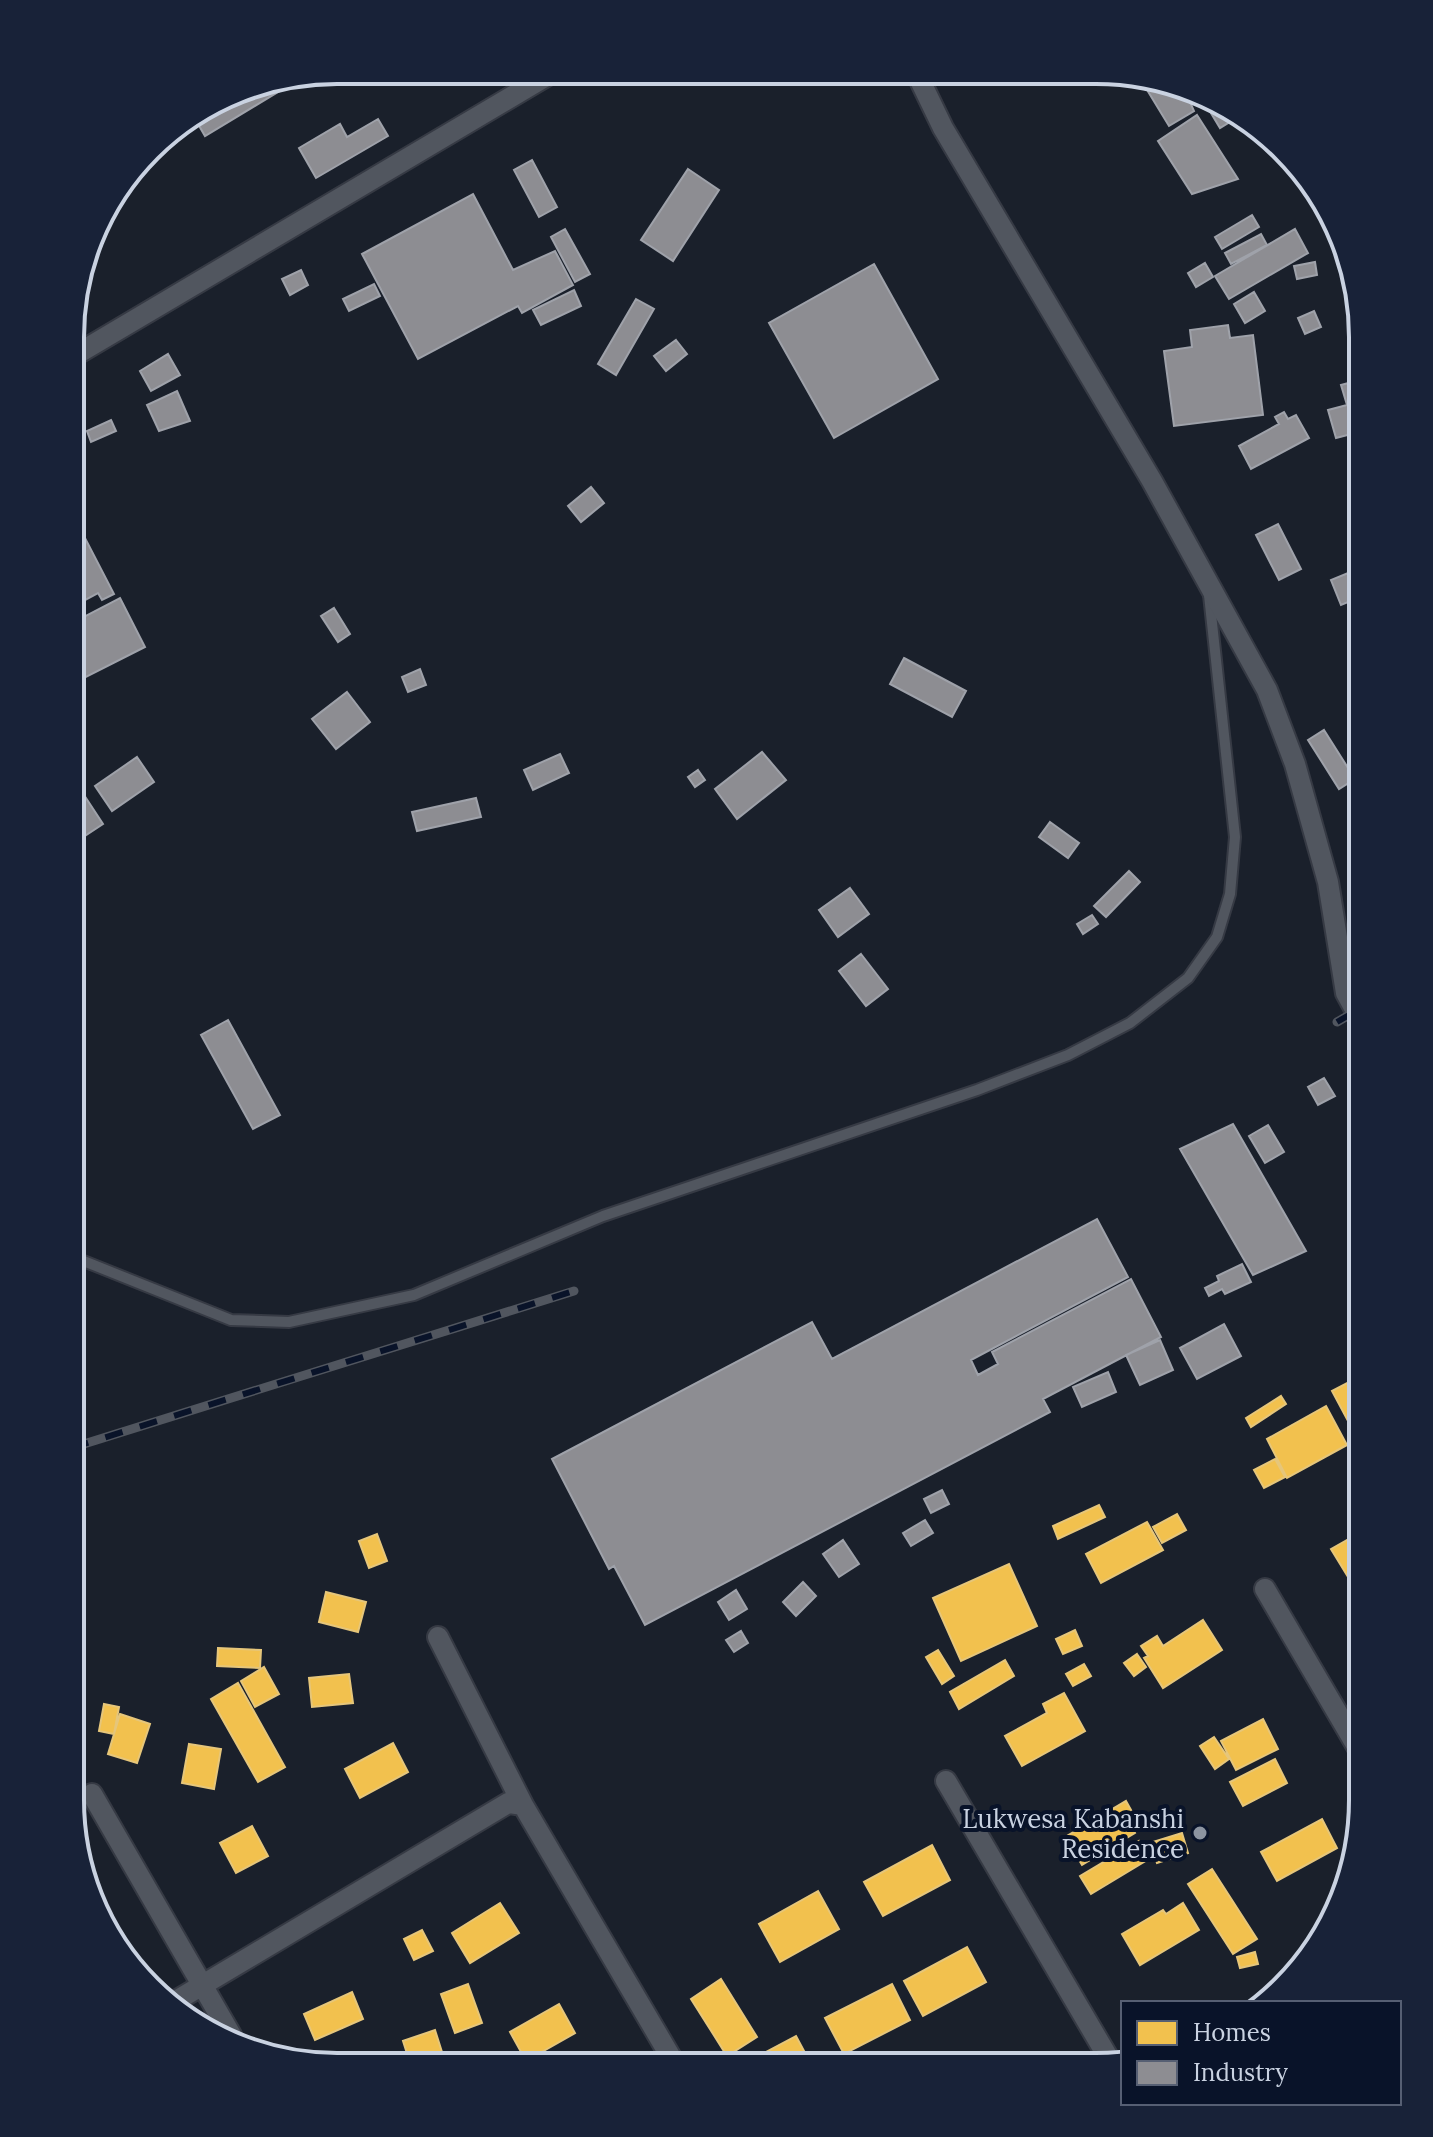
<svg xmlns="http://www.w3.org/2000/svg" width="1433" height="2137" viewBox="0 0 1433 2137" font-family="Lora,serif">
	<rect width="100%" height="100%" fill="#1a202b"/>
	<path fill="#f2c14e" stroke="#e6c67a" stroke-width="2" d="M1349 1382 1363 1406V1413L1348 1421 1332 1391Z
		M1281 1396 1286 1404 1251 1427 1246 1418Z
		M1326 1406 1347 1445 1287 1478 1267 1439Z
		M1275 1459 1285 1477 1264 1488 1254 1470Z
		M1099 1505 1105 1517 1058 1539 1053 1526Z
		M1177 1514 1186 1530 1162 1543 1153 1527Z
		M1147 1522 1163 1550 1101 1583 1086 1554Z
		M1363 1531 1362 1569 1348 1577 1331 1549Z
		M377 1534 387 1561 369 1568 359 1541Z
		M1009 1564 1037 1626 961 1661 933 1598Z
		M326 1592 366 1602 358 1632 319 1622Z
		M1203 1620 1222 1650 1163 1688 1144 1658 1148 1656 1141 1646 1157 1636 1163 1646Z
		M1075 1630 1082 1646 1063 1654 1056 1639Z
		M218 1648 261 1650 260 1668 217 1666Z
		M938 1650 954 1676 942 1684 926 1657Z
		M1137 1654 1146 1667 1134 1676 1124 1663Z
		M1005 1660 1014 1676 959 1709 950 1692Z
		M1084 1664 1091 1676 1073 1686 1066 1674Z
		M264 1667 279 1694 255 1707 241 1681Z
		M349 1674 353 1703 312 1707 309 1678Z
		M238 1683 285 1767 258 1782 211 1699Z
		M1064 1693 1085 1731 1022 1766 1005 1736 1047 1713 1043 1704Z
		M104 1704 119 1707 114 1734 99 1731Z
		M120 1714 150 1724 137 1763 108 1754Z
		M1263 1719 1278 1749 1236 1770 1221 1741Z
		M1214 1737 1229 1759 1215 1769 1200 1746Z
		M393 1743 408 1772 360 1798 345 1769Z
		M189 1744 221 1749 214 1789 182 1783Z
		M1275 1759 1287 1783 1243 1806 1230 1782Z
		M1126 1801 1135 1817 1128 1821 1135 1833 1082 1865 1065 1837Z
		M1322 1819 1337 1848 1277 1881 1261 1852Z
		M252 1826 268 1856 236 1873 220 1843Z
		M1182 1833 1188 1853 1157 1863 1150 1843Z
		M1139 1841 1149 1859 1091 1894 1080 1876Z
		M932 1845 950 1880 883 1916 864 1882Z
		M1212 1869 1257 1939 1233 1954 1188 1884Z
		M818 1891 839 1929 780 1962 759 1924Z
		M500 1903 519 1933 470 1963 452 1933Z
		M1183 1903 1199 1930 1140 1965 1122 1934 1163 1910 1166 1914Z
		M422 1930 433 1951 414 1960 404 1939Z
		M967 1947 986 1982 923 2016 904 1981Z
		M1255 1952 1258 1964 1240 1968 1237 1957Z
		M721 1979 757 2037 727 2056 691 1999Z
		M468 1984 482 2023 455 2033 441 1994Z
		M892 1984 910 2020 844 2054 825 2018Z
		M352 1992 363 2019 315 2040 304 2014Z
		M559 2004 575 2033 526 2061 510 2032Z
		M435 2030 442 2052 410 2063 403 2041Z
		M796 2036 812 2066H740Z"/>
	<path fill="#8d8d92" stroke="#9fa2aa" stroke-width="2" d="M1138 75 1187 95 1194 111 1169 126Z
		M296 77 298 80 205 136 194 117 251 84Z
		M1205 103 1238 117 1220 128Z
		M1197 115 1238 179 1192 194 1158 141Z
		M378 119 388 136 316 178 299 148 340 124 347 137Z
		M532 160 557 207 539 217 514 170Z
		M688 169 719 190 673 261 641 240Z
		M473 194 513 270 555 251 573 285 522 313 518 306 418 359 362 254Z
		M1252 215 1259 227 1222 249 1215 237Z
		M565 229 590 274 575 282 551 237Z
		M1295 229 1308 253 1229 299 1215 276Z
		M1261 234 1267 245 1231 264 1225 253Z
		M1315 262 1317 275 1297 279 1294 266Z
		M1205 263 1213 277 1196 287 1188 273Z
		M874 264 938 379 834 438 769 323Z
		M301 270 308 285 290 295 282 279Z
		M374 284 380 296 349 311 343 299Z
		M574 290 581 306 541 325 533 310Z
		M1254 292 1265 311 1245 323 1234 304Z
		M636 299 654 309 616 375 598 364Z
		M1314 311 1321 327 1305 334 1298 318Z
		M1228 325 1230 338 1253 335 1263 415 1174 426 1164 351 1192 347 1190 330Z
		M676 340 687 354 666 371 654 356Z
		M168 354 180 375 151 391 140 371Z
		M1363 379V431L1336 438 1328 410 1347 405 1341 385Z
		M177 391 190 421 159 431 147 405Z
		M1284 412 1288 419 1296 415 1309 438 1251 469 1239 446 1279 424 1275 417Z
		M111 420 116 431 91 442 87 431Z
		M1363 439V455L1356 457 1354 441Z
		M591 487 604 503 581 522 568 506Z
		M72 513 114 594 102 600 98 593 72 607Z
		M1278 524 1301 569 1279 580 1256 535Z
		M1358 569 1363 596 1341 605 1331 580Z
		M120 598 145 647 80 680 72 664V623Z
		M334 608 350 634 338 642 321 616Z
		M904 658 966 691 952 717 890 684Z
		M420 669 426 685 408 692 402 677Z
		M347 692 370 722 336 749 312 719Z
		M1324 730 1355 779 1339 789 1308 740Z
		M762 752 786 780 737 819 715 789Z
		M560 754 569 773 533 790 524 770Z
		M137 757 154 782 112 811 95 786Z
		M698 770 705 780 695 787 688 777Z
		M86 798 103 824 71 845 72 808Z
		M476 798 481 817 417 831 412 812Z
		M1050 822 1079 843 1068 858 1039 837Z
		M1129 871 1140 882 1106 917 1094 906Z
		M850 888 869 914 838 937 819 910Z
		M1092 915 1098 924 1083 934 1077 924Z
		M861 954 888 989 866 1006 839 971Z
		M228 1020 280 1115 253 1129 201 1035Z
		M1324 1078 1335 1096 1318 1105 1308 1087Z
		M1233 1124 1306 1251 1253 1275 1180 1149Z
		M1268 1125 1284 1152 1265 1163 1249 1136Z
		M1097 1219 1128 1277 971 1360 978 1375 998 1364 992 1352 1131 1279 1161 1337 1043 1399 1050 1412 645 1625 614 1566 609 1569 552 1459 812 1322 832 1359Z
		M1242 1264 1251 1282 1225 1294 1222 1289 1209 1296 1205 1288 1219 1281 1217 1276Z
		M1224 1324 1241 1356 1197 1379 1180 1348Z
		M1160 1340 1173 1370 1140 1385 1126 1355Z
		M1108 1372 1116 1392 1082 1407 1073 1387Z
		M942 1490 949 1504 931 1513 924 1499Z
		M925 1520 933 1533 911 1546 903 1533Z
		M843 1540 859 1564 839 1577 823 1554Z
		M803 1582 816 1596 796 1616 783 1602Z
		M736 1590 747 1609 729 1620 718 1602Z
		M741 1631 748 1643 734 1652 726 1640Z"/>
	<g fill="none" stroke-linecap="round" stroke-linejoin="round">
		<defs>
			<path id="service" d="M71 1256 231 1320 289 1322 414 1295 603 1216 977 1090 1068 1055 1130 1023 1188 978 1217 937 1230 894 1235 837 1209 595"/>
			<path id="minor" d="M916 72 943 128 1152 481 1267 690 1295 764 1328 882 1346 993 1363 1024
				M72 357 555 71
				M1265 1589 1362 1755
				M438 1637 523 1805
				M946 1781 1112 2064
				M92 1794 231 2035
				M169 2005 508 1803 523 1805 676 2066"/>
		</defs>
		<use href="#service" stroke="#363a44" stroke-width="14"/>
		<use href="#minor" stroke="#363a44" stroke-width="24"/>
		<use href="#service" stroke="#51565f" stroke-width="10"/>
		<use href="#minor" stroke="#51565f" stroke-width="20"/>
		<defs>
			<path id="rail" d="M1337 1022 1363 1007
				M71 1448 574 1291"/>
		</defs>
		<use href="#rail" stroke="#51565f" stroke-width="9"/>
		<use href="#rail" stroke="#091329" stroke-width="6" stroke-dasharray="18" stroke-linecap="butt"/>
	</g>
	<circle fill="#8c94a1" stroke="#091329" stroke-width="3" cx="1200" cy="1833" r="8"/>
	<g text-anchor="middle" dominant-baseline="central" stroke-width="8" stroke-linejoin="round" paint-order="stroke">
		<g font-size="26" fill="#c9d2e1" stroke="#091329" text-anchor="end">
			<text x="1184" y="1818">Lukwesa Kabanshi<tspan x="1184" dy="30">Residence</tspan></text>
		</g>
	</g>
	<path d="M0 0H1433V2137H0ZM337 84H1096A253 253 0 0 1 1349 337V1800A253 253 0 0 1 1096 2053H337A253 253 0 0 1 84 1800V337A253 253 0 0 1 337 84Z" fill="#182238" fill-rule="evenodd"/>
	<path fill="none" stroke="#c9d2e1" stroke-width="4" d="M337 84H1096A253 253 0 0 1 1349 337V1800A253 253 0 0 1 1096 2053H337A253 253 0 0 1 84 1800V337A253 253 0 0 1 337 84Z"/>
	<rect x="1121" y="2001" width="280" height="104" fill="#091329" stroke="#565f73" stroke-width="2"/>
	<rect x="1137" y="2021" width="40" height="24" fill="#f2c14e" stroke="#565f73" stroke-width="2"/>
	<text x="1193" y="2041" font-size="24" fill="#c9d2e1">Homes</text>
	<rect x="1137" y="2061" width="40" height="24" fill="#8d8d92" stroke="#565f73" stroke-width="2"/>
	<text x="1193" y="2081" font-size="24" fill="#c9d2e1">Industry</text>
</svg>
